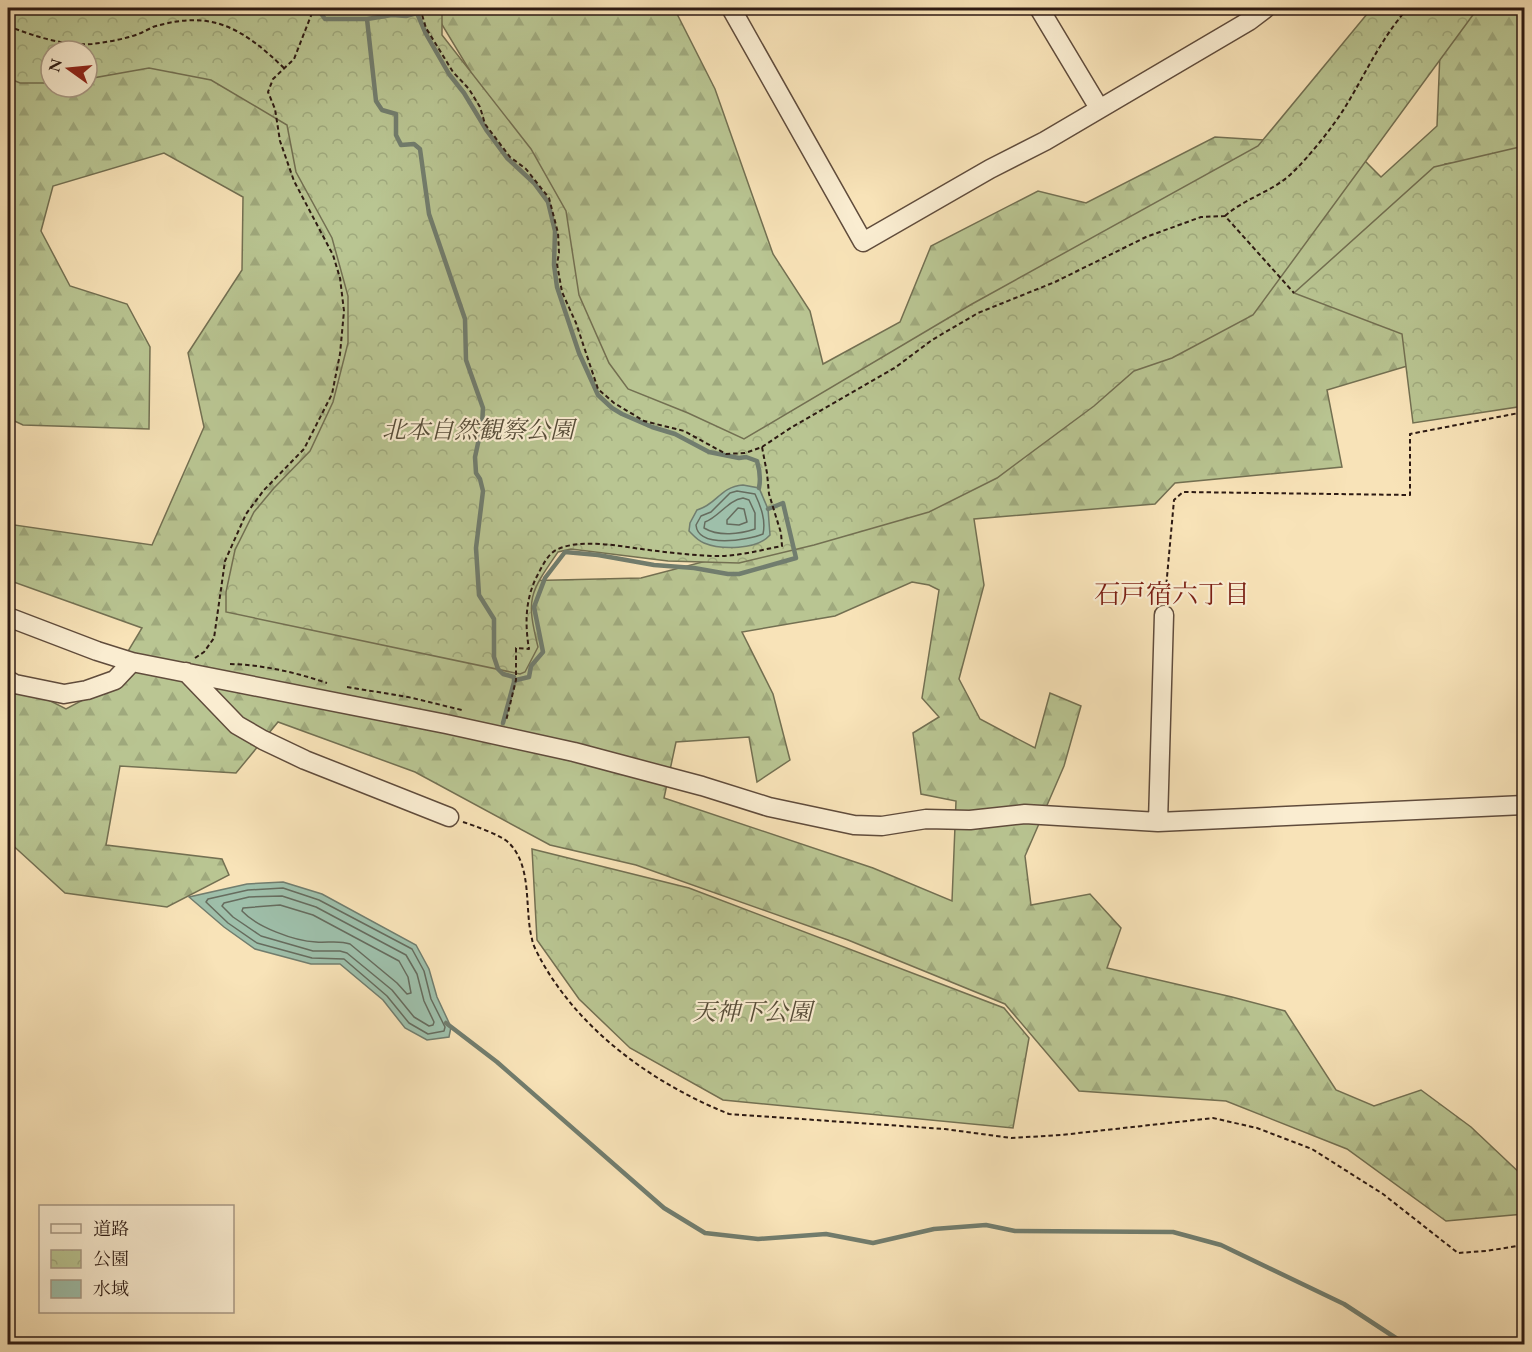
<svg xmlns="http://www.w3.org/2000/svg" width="1532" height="1352" viewBox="0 0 1532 1352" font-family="'EB Garamond','Noto Serif JP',serif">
	<defs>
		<pattern id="forest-firs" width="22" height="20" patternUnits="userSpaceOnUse" patternTransform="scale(1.5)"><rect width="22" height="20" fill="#b9c592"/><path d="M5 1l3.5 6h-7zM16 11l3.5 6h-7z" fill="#9fa97d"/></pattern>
		<pattern id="park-crowns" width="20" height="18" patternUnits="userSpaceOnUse" patternTransform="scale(1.5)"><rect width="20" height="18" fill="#b9c592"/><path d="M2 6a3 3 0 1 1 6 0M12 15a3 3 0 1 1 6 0" fill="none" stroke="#9fa97d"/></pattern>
	</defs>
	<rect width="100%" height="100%" fill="#f8e3b8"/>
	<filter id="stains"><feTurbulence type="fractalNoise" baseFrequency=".00333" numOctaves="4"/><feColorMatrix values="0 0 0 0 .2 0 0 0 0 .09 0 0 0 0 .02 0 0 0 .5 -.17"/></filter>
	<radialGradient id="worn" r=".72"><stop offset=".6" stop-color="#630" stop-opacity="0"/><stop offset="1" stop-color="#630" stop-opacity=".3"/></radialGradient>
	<path fill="url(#forest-firs)" stroke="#737052" stroke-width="1.5" fill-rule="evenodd" d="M8 8H265L516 581 641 578 772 544 604 394 511 139 432 8H674L715 89 773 254 810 311 823 364 900 322 931 246 1038 191 1086 203 1215 137 1280 141 1355 151 1381 177 1437 126 1441 28 1452 8H1524V154L1445 164 1393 224 1444 355 1327 390 1342 467 1175 483 1155 504 974 519 984 585 959 679 980 719 1035 748 1050 693 1081 706 1064 766 1025 856 1031 905 1090 894 1121 928 1107 968 1232 997 1285 1011 1336 1090 1374 1106 1421 1090 1471 1127 1524 1177V1214L1446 1221 1347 1149 1226 1101 1079 1091 1005 1004 848 940 636 865 550 845 415 772 278 722 236 773 120 766 106 845 222 859 229 875 167 907 65 893 8 841V676L25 688 66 709 106 688 142 628 8 580V524L152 545 204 427 188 353 242 270 243 197 164 153 53 186 41 231 70 286 127 304 150 347 149 429 23 425 8 418ZM51 51H87V87H51ZM912 582 929 585 939 590 922 698 939 717 913 733 921 794 956 801 952 901 873 868 664 798 676 742 749 737 757 782 790 760 773 694 742 632 835 616Z"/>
	<path fill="url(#park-crowns)" stroke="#737052" stroke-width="1.5" d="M8 8H442V35L531 149 566 211 579 295 609 363 628 389 688 413 744 439 972 304 1258 146 1372 8H1478L1253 315 1172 358 1134 371 1094 406 997 478 929 512 814 545 739 563 668 561 571 549 558 552C529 594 526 598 538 647L525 672 520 674 226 612V592L235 550 254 512 274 488 310 451 333 402 348 343V296L332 238 296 172 287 125 211 80 149 68 87 79V51H51V83H20L8 78Z
		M1524 146V406L1413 423 1402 334 1294 293 1434 167Z
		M532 849 689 888 1004 1008 1029 1038 1013 1128 723 1100 630 1048 579 999 537 940Z"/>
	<path fill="#9ebfaa" stroke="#717d6e" stroke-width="1.5" d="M743 485 759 488 768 509 770 535C757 550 721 550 704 543 698 541 694 536 689 531L690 523 697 510C718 504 719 487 743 485Z
		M283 882 322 894 416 945 429 969 437 997 451 1027 449 1037 427 1040 405 1028 383 1000 340 964H311L255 949 224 927 189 897 247 884Z"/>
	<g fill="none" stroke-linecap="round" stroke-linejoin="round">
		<path stroke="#666c5e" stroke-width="1.5" d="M737 491 755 494C761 507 766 520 763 534 748 540 698 549 696 525L701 516 711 512 730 493Z
			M743 498 749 500 755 513V529C740 534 719 537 704 528L705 522C719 517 728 500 743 498Z
			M738 508 744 509 747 522 739 525 727 524V520Z
			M283 888 319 900 412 949 424 971 431 999 445 1027 444 1031 428 1034 409 1023 387 996 344 959 312 958 257 943 228 923 206 902 208 899 248 890Z
			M282 896 316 907 406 955 417 974 424 1001 434 1022 433 1025 429 1026 414 1017 392 990 347 953 340 951H313L261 936 233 917 222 906 224 903 249 897Z
			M280 905 313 915 399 961 408 977 411 993 407 994 397 983 350 944C339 940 328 943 316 942 294 941 257 927 242 911L243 908Z"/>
		<path stroke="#717d6e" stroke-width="4.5" d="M322 8 320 12 325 19H367L376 101 382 110 396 114V135L401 145 414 144 420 149 429 214 465 319 466 360 483 408 482 425 475 457 476 473 480 479 483 491 476 548 479 595 494 619V657L498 669 503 674 514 677V682
			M367 19 392 15 406 16 417 13 426 34 449 74 464 93 487 131 507 158 534 183 548 202 555 231 554 265 557 287 579 353 598 395 612 408 622 414 652 427 675 434 709 452 739 458 746 457 757 461C760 471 761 478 759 488
			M503 723 514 682 516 680 529 677 531 666 543 652 534 607 545 578 565 552 598 555 654 565 694 568 728 574H739L796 558 783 503 768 509
			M446 1023 497 1062 664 1208 705 1233 758 1239 826 1234 873 1243 934 1229 986 1225 1015 1231 1173 1232 1221 1245 1344 1304 1405 1344"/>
		<defs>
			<path id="minor" d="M731 8 863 242 990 169 1045 141 1249 21 1266 8
				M1039 8 1099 108
				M8 617 97 651 132 662 446 724 574 752 702 786 769 807 854 825 882 826 926 819 970 820 1025 814 1158 822 1524 805
				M186 672 237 725 263 740 305 760 449 817
				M8 680 15 684 64 694 87 690 115 680 132 662
				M1158 822 1164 615"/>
		</defs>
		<use href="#minor" stroke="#604c3c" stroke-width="21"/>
		<path stroke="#2d1a13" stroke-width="2" stroke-dasharray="4.5 3" stroke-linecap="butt" d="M420 8 426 28 453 72 469 89 480 107 485 124 510 157 526 169 549 198 558 233 559 253 557 264 562 292 576 323 598 389 614 403 644 421 684 431 726 454 745 453 762 447 767 473 769 494 781 533 782 546C760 550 737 557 714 556 692 555 671 553 649 550 624 547 583 538 558 549 547 554 542 567 536 578 525 601 525 625 529 649L516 648V680L506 721
			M8 26C33 36 64 46 92 44 108 42 126 39 141 33 145 31 149 29 153 27 212 9 242 28 284 68
			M1225 216C1245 198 1272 192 1291 174 1308 158 1332 128 1344 109 1365 75 1381 38 1408 8
			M762 447 792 427 896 367 932 340 978 313 1055 282 1146 237 1201 217 1225 216 1294 293
			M1165 599 1174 500 1183 492 1410 495V434L1524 412
			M195 658 204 652 214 638 225 561 246 514 264 490 304 449 332 394 340 354 344 311 340 278 333 255 294 181 280 141 275 109 268 92 273 79 294 59 314 8
			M230 664C264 665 294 672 327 683
			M347 687 408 697 462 710
			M463 822C475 826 501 835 509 843 533 867 524 909 532 939 533 946 538 954 541 960 581 1032 654 1084 729 1114L945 1129 1011 1138 1061 1135 1213 1118 1257 1128 1312 1149 1383 1194 1458 1253 1486 1251 1524 1245"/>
		<use href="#minor" stroke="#faedd1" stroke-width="18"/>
	</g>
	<g text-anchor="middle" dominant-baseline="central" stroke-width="4.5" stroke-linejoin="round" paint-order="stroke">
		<g font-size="24" font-style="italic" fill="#574d39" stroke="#faedd1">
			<text x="478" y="429">北本自然観察公園</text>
			<text x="752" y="1011">天神下公園</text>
		</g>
		<g font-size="26" fill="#7a1f14" stroke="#faedd1">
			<text x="1172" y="594">石戸宿六丁目</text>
		</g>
	</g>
	<rect width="1532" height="1352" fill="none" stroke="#f8e3b8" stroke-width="30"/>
	<rect x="9" y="9" width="1514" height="1334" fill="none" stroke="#2d1a13" stroke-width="3"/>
	<rect x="15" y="15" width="1502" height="1322" fill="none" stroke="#2d1a13" stroke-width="1.5"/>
	<rect x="39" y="1205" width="195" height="108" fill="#faedd1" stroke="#a89985" stroke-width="1.5"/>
	<rect x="51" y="1224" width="30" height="9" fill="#faedd1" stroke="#a89985" stroke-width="1.5"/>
	<text x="93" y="1235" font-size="18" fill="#2d1a13">道路</text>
	<rect x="51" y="1250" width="30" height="18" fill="url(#park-crowns)" stroke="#a89985" stroke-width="1.5"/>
	<text x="93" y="1265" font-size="18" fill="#2d1a13">公園</text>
	<rect x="51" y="1280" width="30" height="18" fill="#9ebfaa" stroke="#a89985" stroke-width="1.5"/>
	<text x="93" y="1295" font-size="18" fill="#2d1a13">水域</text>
	<g transform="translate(69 69) rotate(285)"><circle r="28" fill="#faedd1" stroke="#a89985" stroke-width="1.5"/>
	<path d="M0-4.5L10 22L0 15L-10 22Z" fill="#8f2418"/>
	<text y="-9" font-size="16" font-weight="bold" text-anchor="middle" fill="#2d1a13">N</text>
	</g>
	<rect width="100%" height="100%" filter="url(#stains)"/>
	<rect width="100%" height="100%" fill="url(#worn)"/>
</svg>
